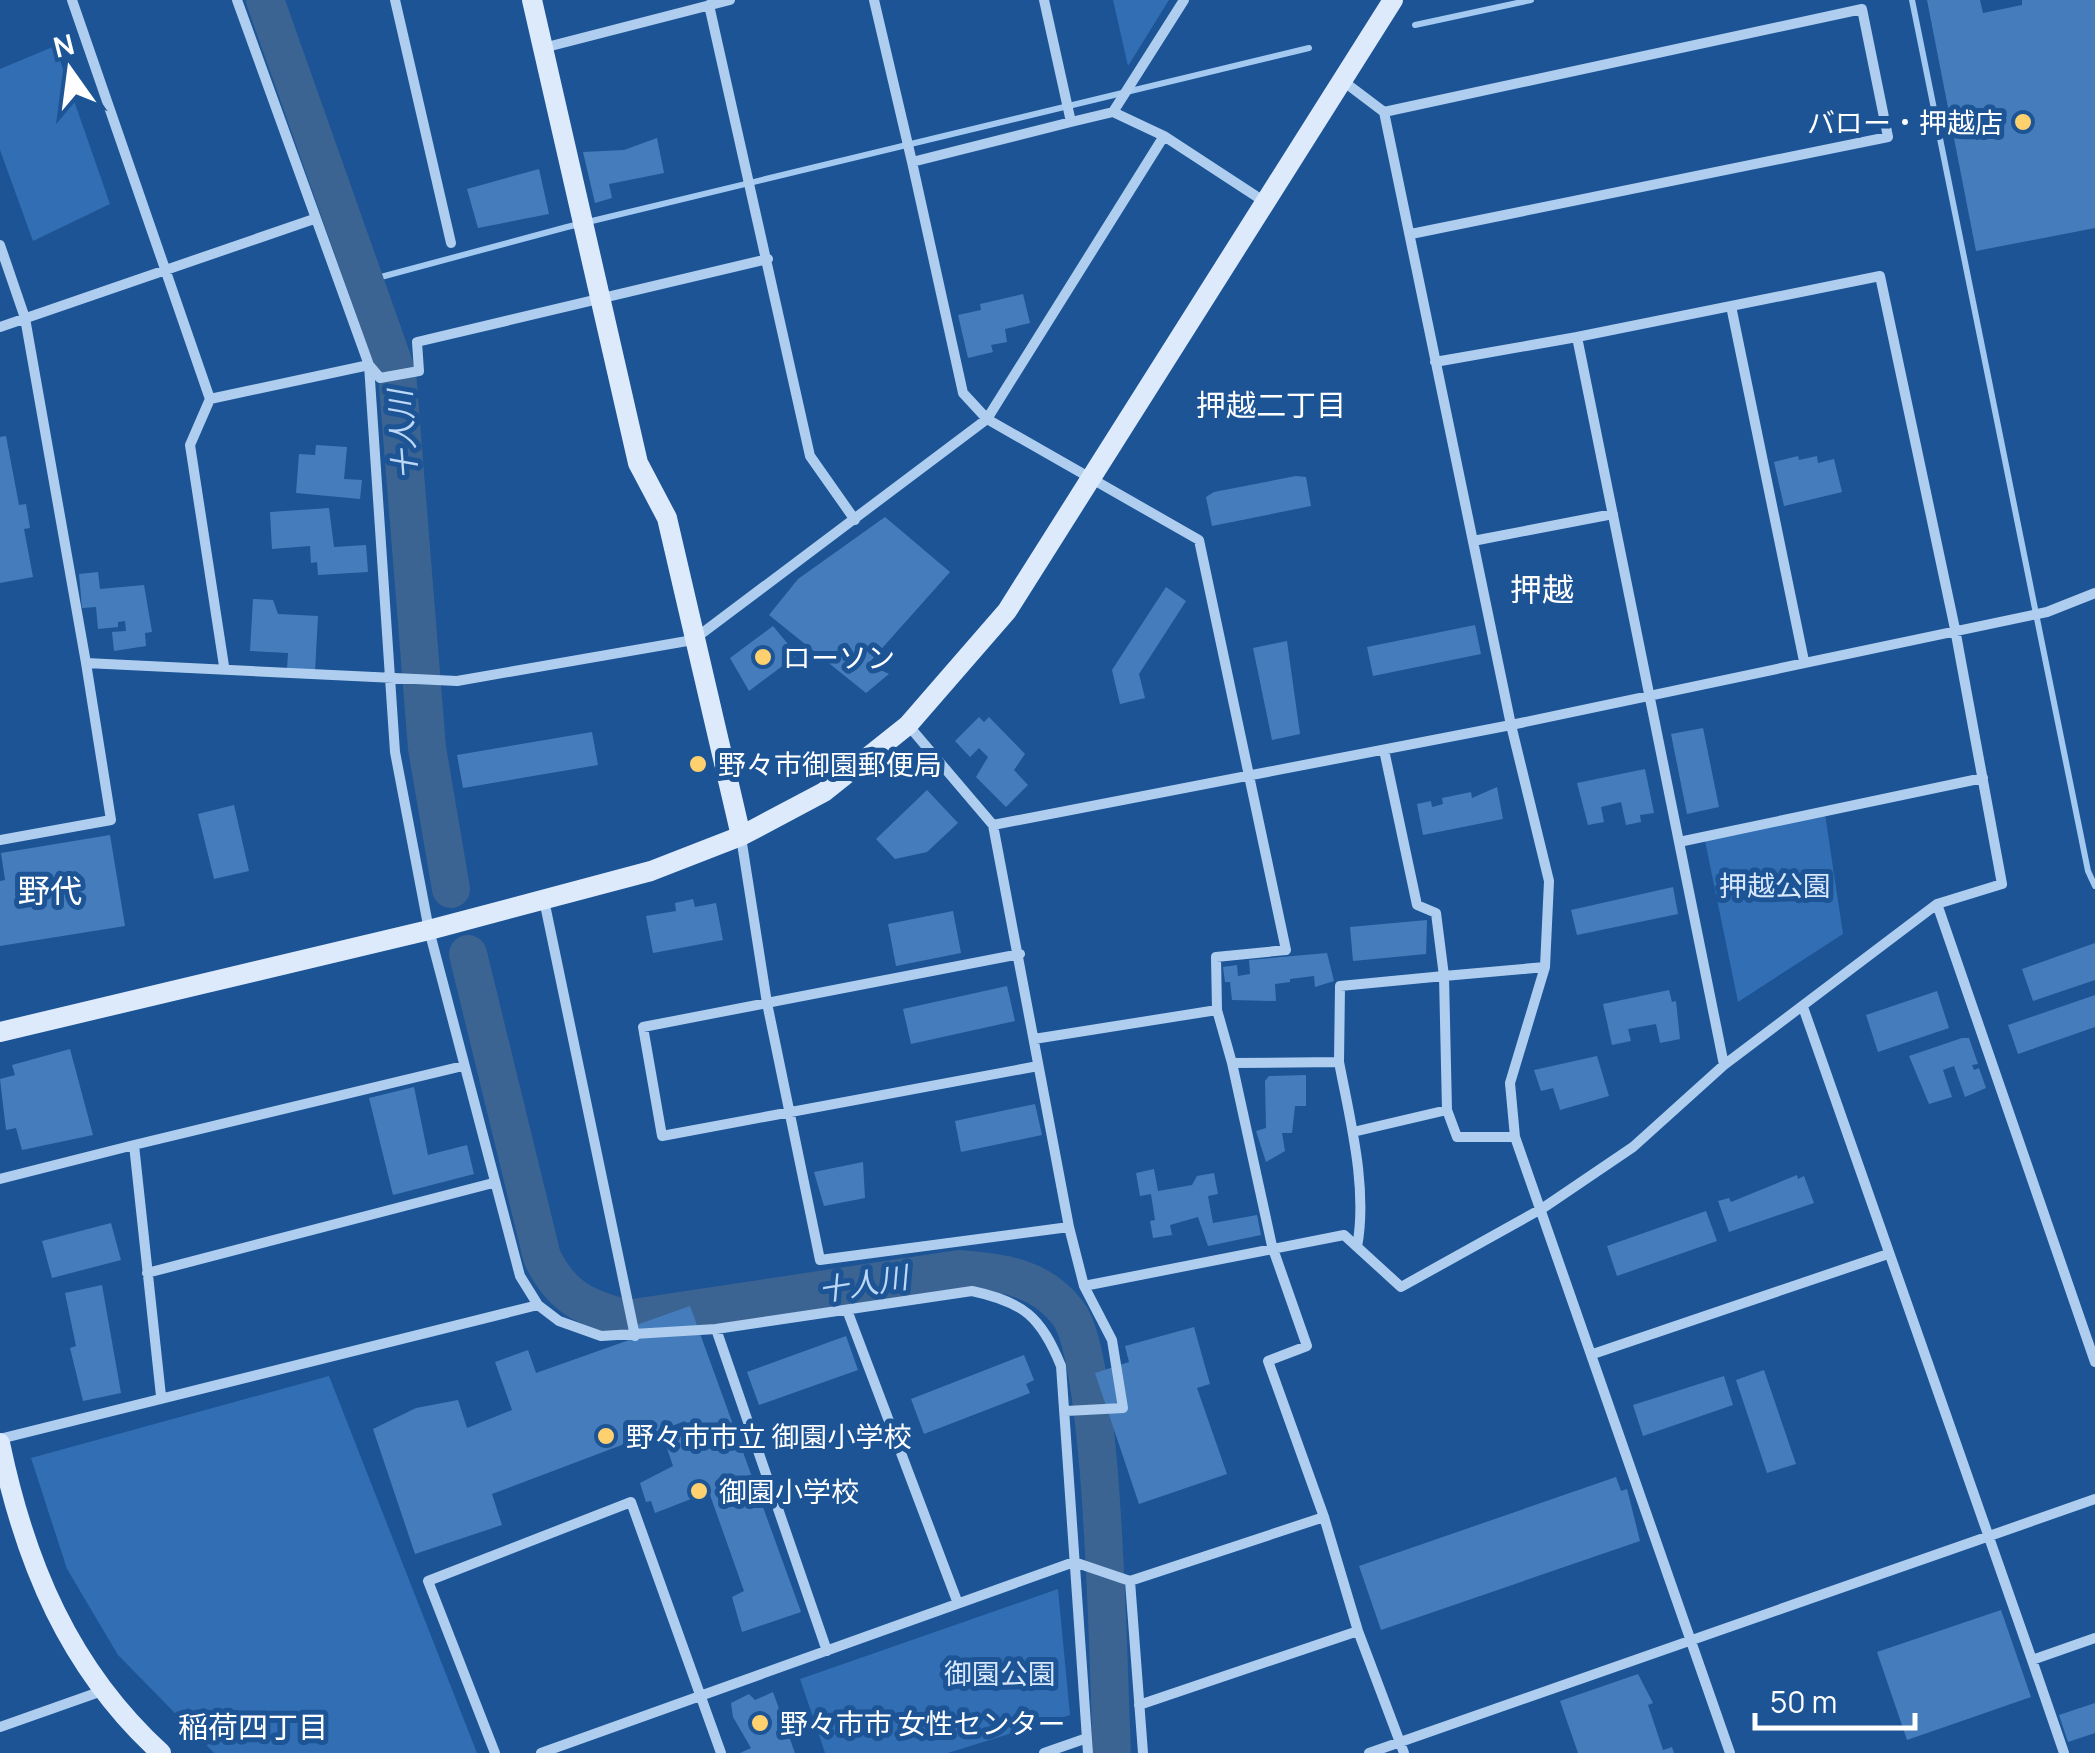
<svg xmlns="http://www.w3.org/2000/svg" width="2095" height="1753" viewBox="0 0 2095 1753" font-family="Manrope,'Noto Sans JP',sans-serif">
	<rect width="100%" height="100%" fill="#1c5495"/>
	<path fill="#316eb3" d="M1113 0H1169L1128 66Z
		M55 46 110 204 33 241 0 150V69Z
		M1825 814 1843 934 1738 1002 1704 836Z
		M329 1376 477 1753H214L118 1655 67 1569 31 1458Z
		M1058 1589 1070 1715 948 1753H825L800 1679Z"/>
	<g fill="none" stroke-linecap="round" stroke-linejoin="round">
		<path stroke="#a3c9f1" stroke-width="6" d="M1912 0 2088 871 2095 886
			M1415 25 1531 0
			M366 281 567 227 1309 48"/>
		<path stroke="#3c6492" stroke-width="38" d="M265 0 397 373 427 748 451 889
			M468 954 542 1257C561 1297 585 1308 627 1319L959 1269C1001 1272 1041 1277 1068 1313 1105 1361 1108 1676 1112 1753"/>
	</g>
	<path fill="#457dbc" d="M1927 0H1980L1983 13 2022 5V0H2095V228L1976 251Z
		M657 138 664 173 609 184 612 198 595 203 583 152 624 150Z
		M539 169 549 214 478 228 467 189Z
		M1023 294 1030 323 1005 329 1007 342 991 345 993 352 968 358 958 315 981 310 980 304Z
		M6 436 19 505 26 504 30 528 24 529 33 577 0 583V437Z
		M316 445 347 447 344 479 362 480 360 499 296 493 299 454 315 455Z
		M1798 456 1799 460 1817 456 1818 463 1834 459 1842 492 1784 506 1774 462Z
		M1296 476 1306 477 1311 506 1212 526 1206 497 1214 492Z
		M329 508 334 547 366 545 368 572 318 575 317 562 311 563 310 546 272 549 270 512Z
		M885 517 950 572 868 664 889 674 866 693 769 615 798 579Z
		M98 572 100 589 144 585 152 632 145 633 146 646 114 651 112 632 126 631 125 621 118 622V627L98 629 96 607 82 608 79 574Z
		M1166 587 1186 601 1139 674 1145 698 1120 704 1112 670Z
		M253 599 273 600 278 614 318 616 315 672 287 670 288 653 250 651Z
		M1475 625 1481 654 1373 676 1367 647Z
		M773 626 797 655 749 691 730 658Z
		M1287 641 1300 734 1272 740 1253 648Z
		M979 717 984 722 989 717 1025 754 1014 770 1028 785 1006 807 976 777 988 757 979 748 970 757 955 741Z
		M1703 728 1719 807 1687 814 1671 734Z
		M592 732 598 765 463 788 457 755Z
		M1645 769 1654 813 1640 815 1641 822 1626 825 1621 802 1601 807 1604 822 1588 825 1577 783Z
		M1497 787 1503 819 1423 835 1417 804 1431 801 1432 807 1443 804 1442 798 1471 792 1472 798Z
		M927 790 958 823 927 852 895 859 876 839Z
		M234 805 249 871 214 879 198 814Z
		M110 835 125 926 0 946V881L5 880 1 853Z
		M1673 887 1678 914 1577 935 1571 910Z
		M693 899 695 907 716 903 723 940 653 953 646 916 676 911 675 903Z
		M953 911 961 953 896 966 888 924Z
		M1427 920 1426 954 1353 961 1350 927Z
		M2095 943V980L2033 1001 2022 969Z
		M1327 953 1334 981 1315 987 1314 976 1290 979V982L1275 984 1276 1001 1232 1000 1230 982H1225L1223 967 1237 965 1238 976 1250 974 1249 960Z
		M1007 986 1015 1021 911 1044 903 1009Z
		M1669 990 1672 1002 1676 1001 1680 1039 1660 1043 1656 1024 1628 1029 1631 1041 1612 1045 1603 1004Z
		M1937 991 1949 1028 1878 1052 1866 1015Z
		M2095 995V1027L2018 1054 2008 1025Z
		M1962 1038H1969L1978 1064 1972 1065 1974 1070 1979 1068 1986 1088 1965 1097 1954 1066 1943 1070 1952 1097 1929 1104 1909 1056Z
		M70 1049 93 1135 22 1150 16 1128 6 1130 0 1079 15 1075 12 1065Z
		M1597 1056 1609 1096 1560 1110 1553 1088 1541 1091 1534 1070Z
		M1306 1075V1106H1295L1292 1133H1282L1285 1151 1266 1162 1256 1131 1266 1128 1265 1081 1269 1076Z
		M414 1087 428 1155 467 1145 474 1174 393 1195 369 1098Z
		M1035 1104 1042 1135 961 1152 955 1121Z
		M863 1162 865 1198 824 1206 814 1172Z
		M1154 1169 1158 1191 1192 1185 1197 1176 1214 1173 1218 1194 1208 1196 1213 1223 1257 1215 1261 1235 1208 1246 1198 1217 1170 1225 1172 1235 1153 1238 1150 1221 1155 1220 1151 1194 1140 1196 1136 1173Z
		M1797 1175 1798 1179 1804 1176 1814 1203 1729 1232 1718 1201 1729 1198 1731 1202Z
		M1706 1211 1717 1241 1617 1276 1607 1246Z
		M111 1223 121 1260 52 1278 42 1241Z
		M102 1285 121 1393 83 1401 70 1348 76 1346 65 1293Z
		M690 1306 801 1612 742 1632 732 1597 744 1591 709 1492 655 1513 651 1501 646 1502 640 1483 673 1466 663 1436 687 1428 685 1421 492 1494 502 1525 415 1554 373 1429 416 1408 458 1400 467 1428 512 1410 495 1362 528 1350 536 1373 632 1339 628 1328Z
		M1194 1327 1210 1384 1197 1388 1227 1474 1139 1504 1095 1373 1129 1362 1125 1346Z
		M846 1336 858 1370 759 1405 747 1372Z
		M1024 1355 1034 1380 1026 1384 1030 1393 924 1434 911 1399Z
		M1764 1370 1796 1464 1767 1473 1736 1380Z
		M1724 1376 1733 1405 1643 1436 1633 1405Z
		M1616 1477 1621 1491 1627 1489 1640 1541 1381 1630 1359 1566Z
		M2001 1610 2031 1697 1907 1740 1877 1652Z
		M1638 1674 1653 1703 1648 1705 1663 1750 1672 1747 1674 1753H1578L1560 1701Z
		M773 1692 795 1753H740L751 1748 733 1717 731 1703 749 1694 755 1700Z
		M2095 1703V1733L2068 1742 2059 1715Z"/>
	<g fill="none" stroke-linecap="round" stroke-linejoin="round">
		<path stroke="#afceef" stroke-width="10" d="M72 0 210 399 190 445 224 666
			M237 0 369 365 395 752 429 930 520 1276 538 1305 559 1321 601 1336 716 1329 972 1291C1024 1302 1041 1317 1061 1366L1088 1753
			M395 0 451 243
			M874 0 912 162 1071 122 1044 0
			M709 5 810 456 855 520
			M543 48 730 0
			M1343 81 1384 112 1511 725 1549 881 1545 967 1510 1083 1515 1137 1730 1753
			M1384 112 1862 9 1888 137 1411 234
			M1071 122 1113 112
			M1164 136 1113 112 1184 0
			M1265 202 1164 136 987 419 1199 540 1286 950 1216 957 1217 1010 1232 1063 1339 1062 1340 986 1444 976 1447 1110 1457 1137H1515
			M0 245 25 318 86 663
			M1731 306 1804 661
			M0 327 314 219
			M1577 337 1880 276 1955 629 2002 884 1937 904
			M1435 362 1577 337 1724 1065
			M210 399 369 365 380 378 419 371 417 342 768 259
			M1473 541 1613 514
			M908 725 993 825 1511 725 2047 612 2095 593
			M1384 750 1417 905 1436 913 1444 976 1545 967
			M993 825 1069 1227
			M741 837 767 1003 820 1260 1069 1227 1084 1286 1112 1340 1123 1408 1066 1411
			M0 840 111 820 86 663 457 681 693 640 987 419 963 393 912 162
			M1679 842 1983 778
			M544 900 635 1336
			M1020 954 643 1027 662 1136 1038 1066
			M1803 1007 2032 1660 2095 1638
			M1034 1039 1217 1010
			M1339 1062C1350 1120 1368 1188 1357 1247
			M1232 1063 1272 1246 1307 1346 1268 1361 1324 1517 1358 1631 1404 1753
			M1353 1132 1447 1110
			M0 1179 134 1145
			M147 1273 493 1183
			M1084 1286 1344 1235 1401 1287 1543 1208 1633 1147 1724 1065 1937 904 2095 1362
			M847 1310 957 1601
			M716 1329 827 1651
			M1593 1354 1888 1254
			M161 1396 134 1145 463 1066
			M0 1439 538 1305
			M2032 1660 2064 1753
			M1139 1705 1358 1631
			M0 1727 102 1691
			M495 1753 428 1581 631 1502 721 1753
			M541 1753 1074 1562 1130 1581
			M1044 1753 1087 1738
			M1143 1753 1130 1581 1324 1517
			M1369 1753 2095 1499"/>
		<path stroke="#ddeafb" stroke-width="20" d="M532 0 638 463 667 518 741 836
			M0 1032 429 930 651 871 741 836 824 792 908 725 1007 611 1393 0
			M0 1443C25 1563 69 1669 161 1753"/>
	</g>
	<g fill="#ffd16e" stroke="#1c5495" stroke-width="4">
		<circle cx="2023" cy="122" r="10"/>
		<circle cx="763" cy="657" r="10"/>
		<circle cx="698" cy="764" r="10"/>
		<circle cx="606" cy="1436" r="10"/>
		<circle cx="699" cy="1491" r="10"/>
		<circle cx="760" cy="1723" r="10"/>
	</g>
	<g text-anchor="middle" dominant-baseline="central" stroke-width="10" stroke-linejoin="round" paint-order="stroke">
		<g font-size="28" fill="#fff" stroke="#1c5495" text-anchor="start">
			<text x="2003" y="122" text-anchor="end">バロー・押越店</text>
			<text x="783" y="657">ローソン</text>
			<text x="718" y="764">野々市御園郵便局</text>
			<text x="626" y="1436">野々市市立 御園小学校</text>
			<text x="719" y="1491">御園小学校</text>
			<text x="780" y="1723">野々市市 女性センター</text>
		</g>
		<g font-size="28" fill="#d6e7fb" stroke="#1c5495">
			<text x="1775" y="885">押越公園</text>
			<text x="1000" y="1673">御園公園</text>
		</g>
		<g font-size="30" fill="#fff" stroke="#1c5495">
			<text x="1271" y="404">押越二丁目</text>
			<text x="253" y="1726">稲荷四丁目</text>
		</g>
		<g font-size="30" font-style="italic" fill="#bcd8f6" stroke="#1c5495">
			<text transform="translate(402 435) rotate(-94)">十人川</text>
			<text transform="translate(863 1283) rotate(-9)">十人川</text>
		</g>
		<g font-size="32" fill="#fff" stroke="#1c5495">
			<text x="1542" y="589">押越</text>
			<text x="50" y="890">野代</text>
		</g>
	</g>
	<g transform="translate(70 70) rotate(346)" stroke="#1c5495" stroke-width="8" paint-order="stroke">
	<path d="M0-8L18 38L0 25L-18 38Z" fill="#ffffff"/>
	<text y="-15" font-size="28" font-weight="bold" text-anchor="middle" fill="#ffffff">N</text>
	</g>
	<path d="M1755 1713v15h160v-15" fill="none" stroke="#ffffff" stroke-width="5"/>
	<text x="1770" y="1713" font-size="30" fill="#ffffff" stroke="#1c5495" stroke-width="8" paint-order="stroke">50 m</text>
</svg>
